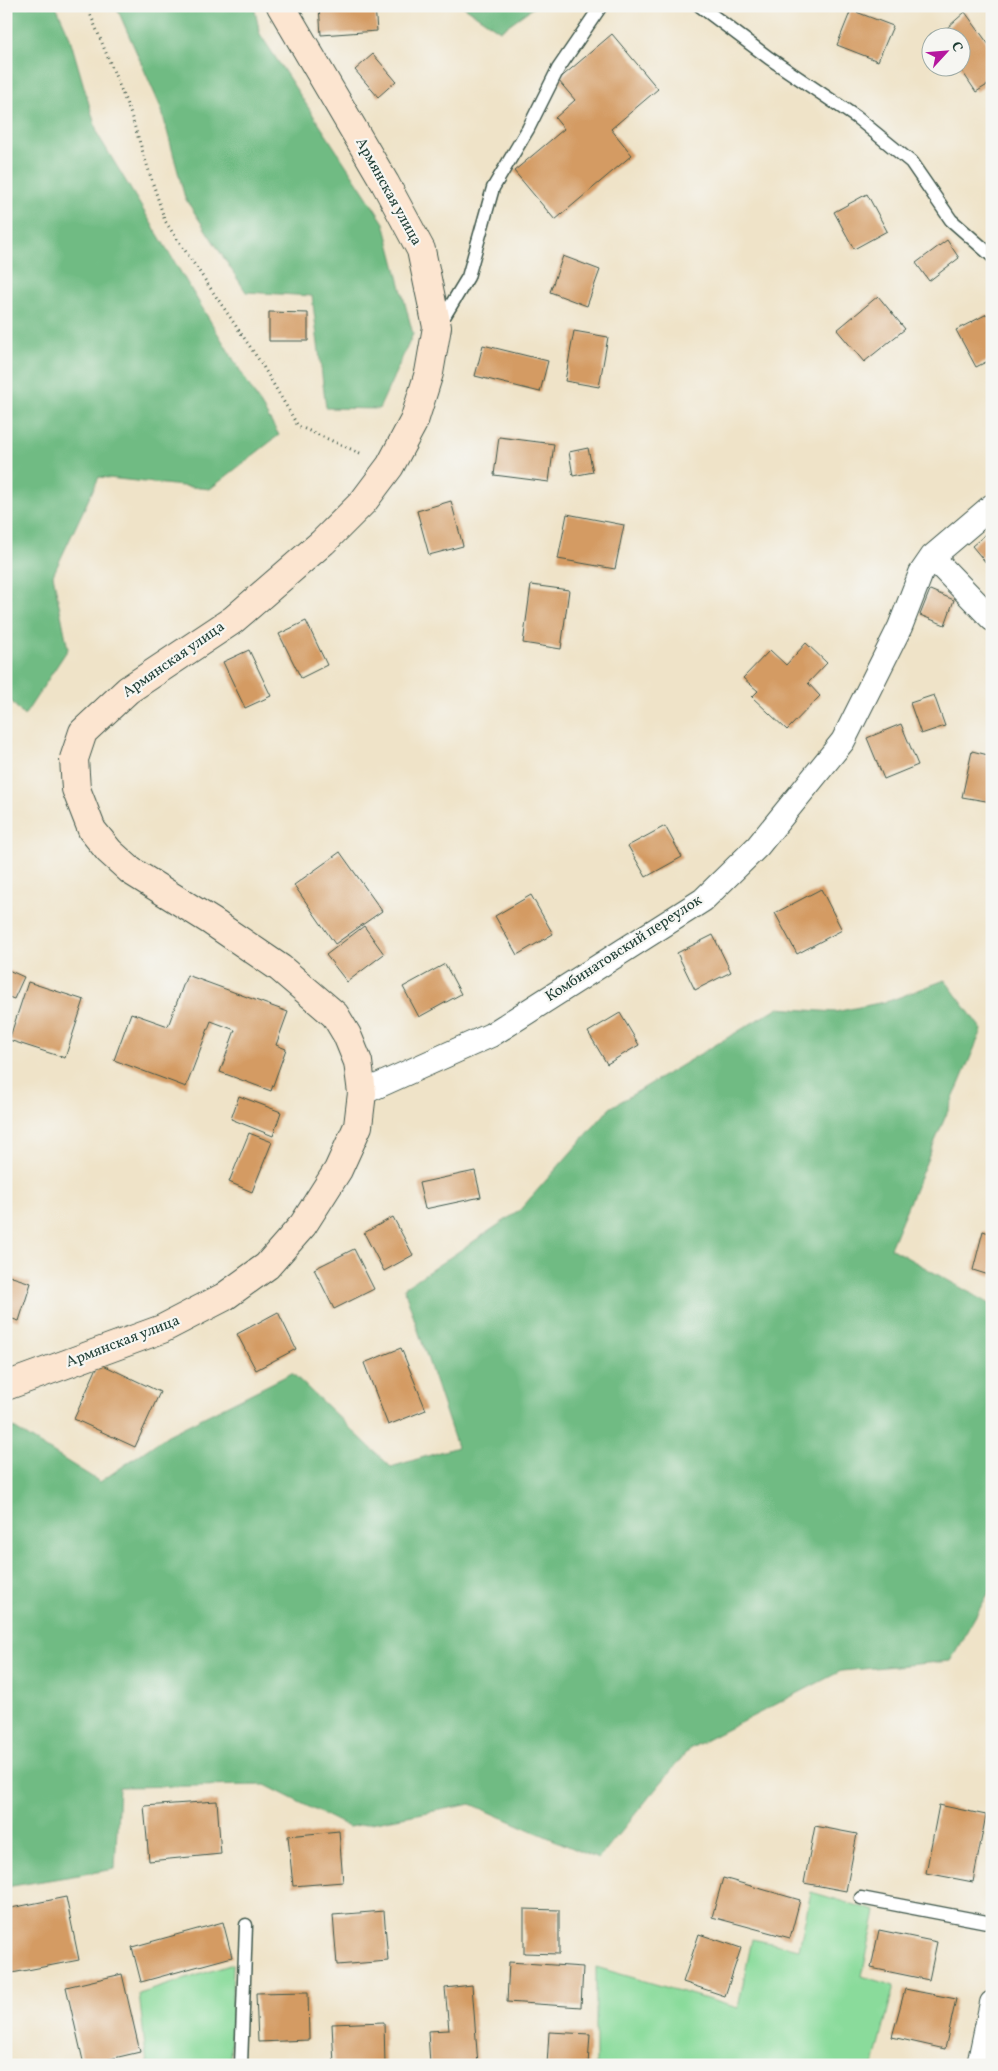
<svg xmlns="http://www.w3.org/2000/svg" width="998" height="2071" viewBox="0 0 998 2071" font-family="Vollkorn,serif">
	<rect width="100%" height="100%" fill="#f6f6f2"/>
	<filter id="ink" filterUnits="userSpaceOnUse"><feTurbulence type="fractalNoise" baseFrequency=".02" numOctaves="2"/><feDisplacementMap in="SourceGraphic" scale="10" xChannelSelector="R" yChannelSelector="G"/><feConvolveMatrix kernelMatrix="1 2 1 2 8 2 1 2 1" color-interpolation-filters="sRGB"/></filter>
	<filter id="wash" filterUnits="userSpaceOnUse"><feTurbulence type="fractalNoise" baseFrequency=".0096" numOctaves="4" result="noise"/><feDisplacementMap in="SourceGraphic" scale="20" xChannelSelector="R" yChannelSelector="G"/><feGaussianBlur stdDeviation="1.12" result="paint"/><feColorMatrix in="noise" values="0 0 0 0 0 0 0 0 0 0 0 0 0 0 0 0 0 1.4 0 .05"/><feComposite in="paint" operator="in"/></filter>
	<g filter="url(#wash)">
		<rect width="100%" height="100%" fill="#efe3c8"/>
		<path fill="#8adb9b" stroke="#548c68" d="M811 1892 876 1911 862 1976 894 1986 874 2065H596V1967L738 2008 752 1939 799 1949Z
			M233 1964 230 2065 147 2064 139 1994Z"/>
		<path fill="#6fbb83" stroke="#477c5c" d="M6 6H56L69 35 98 135 279 435 210 489 99 477 53 575 68 649 24 716 6 695Z
			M116 6H254L260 34 384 223 413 334 379 409 326 408 312 296 246 292 185 198 161 108Z
			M463 6H535L500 31Z
			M945 980 982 1030 890 1248 992 1305V1587L950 1661 841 1671 689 1749 598 1859 471 1804 349 1827 265 1785 119 1787 115 1869 6 1887V1423L100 1482 168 1435 292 1373 391 1467 457 1447 404 1288 519 1211 610 1108 777 1008 835 1012 889 1001Z"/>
		<g id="blocks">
			<path fill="#d49b63" d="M319 6H375L377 31 321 35Z
				M851 10 893 26 878 61 837 45Z
				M965 12 992 49V82L976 92 960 68V38H941L939 35Z
				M612 34 658 89 611 129 632 155 555 220 514 171 564 129 555 118 575 100 558 80Z
				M373 54 396 81 378 97 355 70Z
				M867 194 887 231 854 249 834 212Z
				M947 240 959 258 929 281 916 263Z
				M563 256 600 270 587 306 550 292Z
				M878 296 905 329 864 362 837 330Z
				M269 312 308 313V341H269Z
				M987 314 992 322V359L976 367 956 330Z
				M574 331 608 337 599 387 565 381Z
				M483 345 548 361 540 392 475 376Z
				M499 437 554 444 549 482 494 475Z
				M588 448 593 472 573 476 569 452Z
				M451 501 463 546 429 555 417 511Z
				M567 514 624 525 615 569 558 559Z
				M992 529V570L972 546Z
				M531 585 569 590 561 649 523 643Z
				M930 590 954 600 945 625 920 615Z
				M306 621 327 665 301 678 279 634Z
				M806 643 827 663 808 683 820 696 787 730 752 697 758 691 743 678 770 650 786 665Z
				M249 650 271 696 245 708 223 662Z
				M934 695 945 726 921 734 910 703Z
				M901 724 918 765 884 779 867 738Z
				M972 751 992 756V802L962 797Z
				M665 826 682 857 646 877 628 846Z
				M6 842 11 850 6 852Z
				M340 852 382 911 335 944 294 885Z
				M821 889 842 930 797 954 775 913Z
				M531 895 553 934 517 955 495 916Z
				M364 926 384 954 347 982 326 955Z
				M713 935 731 972 695 990 677 953Z
				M445 964 461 994 419 1017 403 987Z
				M6 969 24 977 14 999 6 996Z
				M187 975 288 1012 276 1045 286 1049 271 1091 220 1072 235 1030 211 1021 186 1087 114 1060 131 1013 168 1026Z
				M28 982 84 1000 65 1058 9 1040Z
				M620 1013 639 1045 607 1064 588 1032Z
				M239 1096 281 1112 273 1136 231 1119Z
				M249 1133 272 1142 252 1192 229 1182Z
				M475 1171 481 1197 425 1209 419 1183Z
				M393 1217 413 1255 384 1271 364 1233Z
				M983 1231 992 1234V1276L973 1270Z
				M354 1249 374 1289 334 1309 314 1269Z
				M6 1275 31 1283 19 1321 6 1317Z
				M278 1312 296 1349 256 1370 237 1334Z
				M401 1348 426 1410 388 1425 364 1363Z
				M99 1363 160 1392 135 1447 74 1419Z
				M217 1801 221 1854 149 1861 144 1806Z
				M939 1805 986 1815 973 1882 926 1873Z
				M815 1826 857 1834 846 1891 804 1883Z
				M339 1831 343 1882 293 1886 288 1836Z
				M723 1878 800 1900 790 1938 712 1917Z
				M66 1897 79 1960 12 1973 6 1945V1909Z
				M524 1909 559 1910V1954L524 1953Z
				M384 1911 388 1961 337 1965 333 1915Z
				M223 1922 232 1957 141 1982 132 1947Z
				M879 1930 937 1942 929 1980 871 1968Z
				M699 1934 741 1948 725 1996 683 1982Z
				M509 1962 583 1967 581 2007 507 2002Z
				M122 1974 140 2052 84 2065 66 1987Z
				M472 1985 478 2065H430L428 2031 449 2030 445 1988Z
				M905 1989 956 1999 945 2049 892 2037Z
				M308 1992 309 2040 258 2042 256 1993Z
				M384 2022 385 2065H334L332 2024Z
				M549 2032 590 2034 588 2065H547Z"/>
		</g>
	</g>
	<g filter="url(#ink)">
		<use href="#blocks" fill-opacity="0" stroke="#3e564a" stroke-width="1"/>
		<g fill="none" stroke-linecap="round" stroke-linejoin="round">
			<defs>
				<path id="lane" d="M700 6 769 58 856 117 911 162 951 220 992 256
					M439 325 468 277 493 188 528 129 558 69 601 6
					M861 1898 992 1923
					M241 2065 246 1925"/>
				<path id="street" d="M932 557 992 619
					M362 1093 491 1035 703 900 758 846 843 741 900 627 921 573 932 557 992 506
					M979 2065 992 2003"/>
				<path id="secondary" d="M6 1386 162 1329 224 1297 267 1266 303 1225 338 1170 358 1126 362 1093 358 1062 347 1035 335 1015 280 968 211 921 131 871 109 851 92 830 76 789 74 759 83 732 128 690 233 620 323 542 363 502 390 466 414 421 429 373 437 327 421 250 385 183 281 6"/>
			</defs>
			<use href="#lane" stroke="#3e564a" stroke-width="15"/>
			<use href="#street" stroke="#3e564a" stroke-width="26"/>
			<use href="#secondary" stroke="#3e564a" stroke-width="30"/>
			<path stroke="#3e564a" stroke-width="3" stroke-dasharray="1 4" stroke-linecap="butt" d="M87 6 130 112 165 221 261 363 298 426 362 454"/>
			<use href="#lane" stroke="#fff" stroke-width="12"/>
			<use href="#street" stroke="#fff" stroke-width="24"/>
			<use href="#secondary" stroke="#fce5d0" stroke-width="28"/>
		</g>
	</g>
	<g text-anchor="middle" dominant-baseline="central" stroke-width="4.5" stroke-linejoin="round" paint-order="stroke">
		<g font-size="15" fill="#1f3d34" stroke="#f6f6f2">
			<text transform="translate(388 192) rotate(61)">Армянская улица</text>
			<text transform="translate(174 660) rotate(-35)">Армянская улица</text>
			<text transform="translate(624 949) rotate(-33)">Комбинатовский переулок</text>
			<text transform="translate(123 1342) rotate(-21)">Армянская улица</text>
		</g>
	</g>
	<rect width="998" height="2071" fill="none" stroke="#f6f6f2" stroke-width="25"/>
	<g transform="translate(946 52) rotate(64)"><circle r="24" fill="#f6f6f2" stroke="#a0aca6"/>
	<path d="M0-4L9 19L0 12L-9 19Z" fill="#b5179e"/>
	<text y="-8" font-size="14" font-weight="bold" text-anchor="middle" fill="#1f3d34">С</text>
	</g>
</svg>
